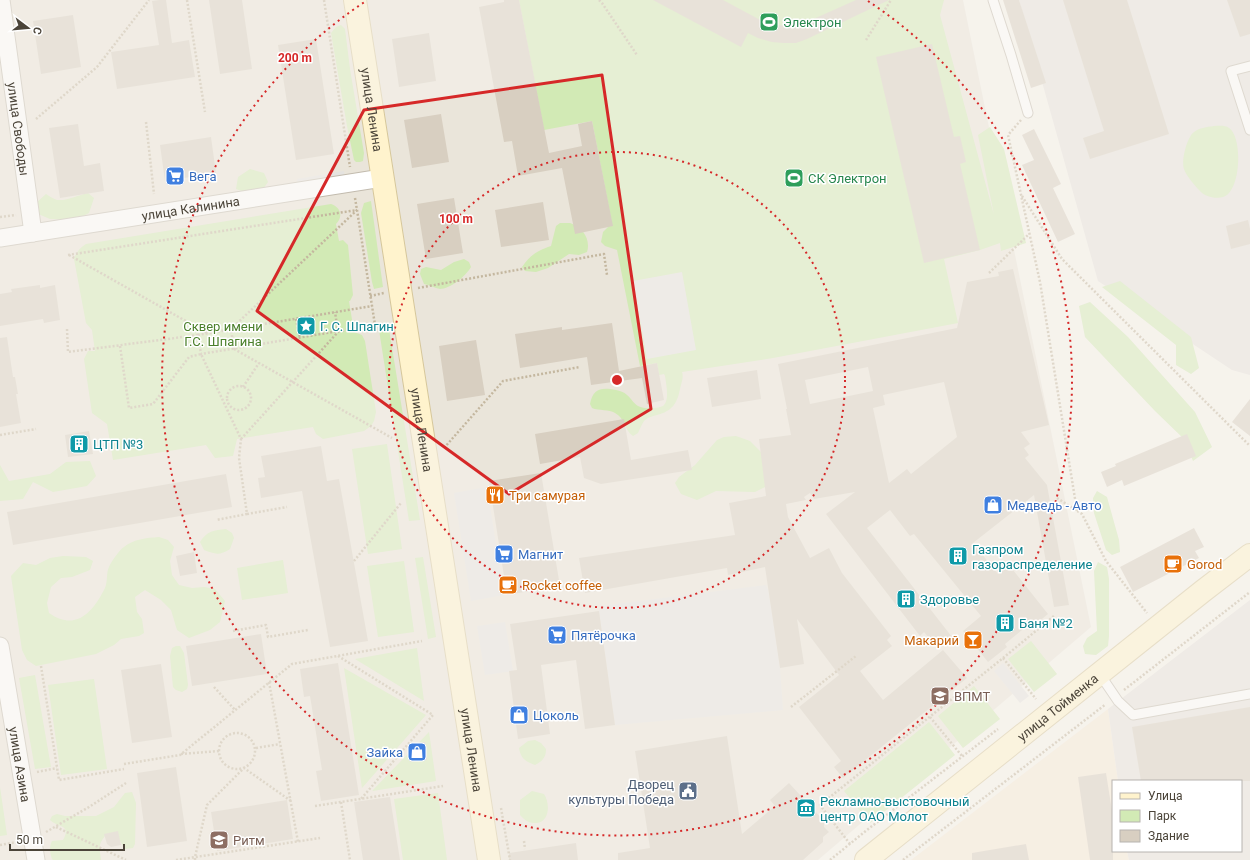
<svg xmlns="http://www.w3.org/2000/svg" width="1250" height="860" viewBox="0 0 1250 860" font-family="Roboto,sans-serif">
	<rect width="100%" height="100%" fill="#f6f3ec"/>
	<path fill="#eae5da" d="M0 0H963L1091 627 818 860H0Z"/>
	<path fill="#f7ead8" d="M1108 709 1118 781H1113V851H1127L1129 860H911Z"/>
	<path fill="#e6e2dd" d="M1019 0H1250V375L1232 370 1098 281Z
		M1250 600V860H1129L1127 851H1241V781H1118L1108 709Z"/>
	<path fill="#d2eab5" d="M519 0H944L940 15 994 215 978 135 990 127 1004 149 1026 243 1001 251 1000 243 980 250 944 259 958 323 773 358 682 372C684 378 681 383 680 389 677 404 672 411 657 415 653 416 649 417 645 420 642 423 640 429 638 433L633 436C624 430 625 418 615 413 609 409 599 411 592 408L590 404C593 388 602 387 616 390 620 391 624 392 627 395 631 398 634 404 638 406 642 408 649 409 653 408 656 408 661 407 663 406 670 401 666 383 665 376L664 374 659 375 657 363 640 366 617 250 605 246 601 242 603 232 612 223 592 121 544 130Z
		M341 25 345 29 350 69 364 153 363 161 360 162H356L354 160 347 126 331 33 336 27Z
		M1214 126C1219 126 1225 125 1229 128 1243 137 1241 192 1223 197 1217 199 1207 197 1202 193 1197 188 1186 176 1184 169 1181 161 1187 137 1194 132 1199 128 1207 127 1214 126Z
		M250 169 264 173 268 182 261 192 250 194 236 189 238 177Z
		M88 193 94 198 89 213 75 220 50 219 36 213 35 204 46 194C49 196 54 199 57 200 68 201 78 195 88 193Z
		M371 201 383 287 374 289 372 282 361 213 364 203Z
		M331 204C340 207 344 216 336 224L339 241 343 240 348 245 353 295 350 301H349L354 332 362 335 365 341 376 412 374 421 371 426 364 431 323 439 316 434 313 427 237 439 233 456 215 458 206 445 113 460 107 424 92 413 84 359 88 351H95L92 330 86 323 74 259C76 252 80 248 86 244Z
		M560 223C563 223 567 223 570 223 583 227 591 240 587 252L579 255 569 254 548 268 536 272 525 271 522 267C530 255 537 251 551 246L556 226Z
		M464 259 469 262 471 267C466 276 450 289 440 289 435 288 429 285 424 284L420 274 421 269 426 267 441 270 454 262Z
		M1120 281 1191 337 1199 368 1191 374 1176 365V345L1102 287Z
		M1090 302 1128 337 1195 412 1212 447 1193 461 1184 439 1155 411 1085 337 1079 306Z
		M389 329 420 520 409 521 379 330Z
		M736 436 750 441 762 453 769 485 755 492 716 491 697 500 681 494 675 483 679 477 695 465 717 440 724 437Z
		M387 444 402 549 368 554 352 449Z
		M90 461 96 476 87 486 53 492 33 482 23 499 0 501V465L9 481 50 474 66 462Z
		M1097 491 1107 497 1119 540 1120 552 1112 555 1106 550 1094 513 1093 498Z
		M226 529 232 533 234 538 230 549C219 556 215 554 204 550L200 542C207 531 214 530 226 529Z
		M159 537 168 540 174 547 170 561 172 575 179 585 192 588 204 587 215 589 225 601 220 622 210 630 189 638 177 630 171 610 161 600 145 590 135 597 137 612 142 619 144 633 139 636 121 639 114 645 96 654 36 666 27 660 22 650 11 576 23 563 36 565 50 558 63 556 86 557 93 561 90 570 72 577 61 578 51 587 47 603 49 613C76 632 93 612 105 588 108 581 106 573 109 567 111 562 120 549 124 547 134 539 146 538 159 537Z
		M423 557 436 637 428 639 415 558Z
		M283 560 288 593 242 600 237 568Z
		M404 561 414 632 378 637 367 566Z
		M1098 562 1107 567 1109 579V636L1108 646 1096 655 1085 654 1083 646 1087 638 1097 631 1094 571Z
		M1031 641 1057 674 1034 692 1008 659Z
		M176 646H180L184 653 188 685 187 689 182 692 176 690 173 687 170 656 172 648Z
		M417 648 424 701 355 659Z
		M344 668 426 715 362 788Z
		M35 675 51 767 35 769 19 678Z
		M94 679 107 769 61 775 48 685Z
		M974 686 1000 719 963 748 938 716Z
		M929 722 955 755 870 823 844 791Z
		M429 732 436 781 372 791Z
		M535 740 541 743 546 749C546 757 543 761 535 765 525 761 521 759 519 748L528 741Z
		M0 787 7 835 0 836Z
		M532 791 544 794C550 803 550 821 537 823 534 823 530 823 527 821 525 820 522 817 520 815V800Z
		M132 792 136 803 135 844 133 848 125 849 118 838 105 836C97 846 100 849 101 860H53L52 859C50 853 49 847 52 841L63 840C72 824 58 828 50 820L52 816 57 814 65 816H96L114 807 125 793Z
		M438 793 447 860H403L394 799Z"/>
	<path fill="#e5e3e0" d="M344 171 346 184 299 192 297 179Z
		M682 272 696 350 647 359 633 281Z
		M487 487 504 595 471 601 454 493Z
		M766 585 768 589 773 619 780 668 783 710 615 725 599 611 600 606Z
		M505 622 513 671 485 675 477 626Z
		M1003 663 1029 696 1020 703 994 671Z"/>
	<path fill="#d8cfc1" fill-rule="evenodd" d="M159 0H166L172 43 189 40 195 77 117 89 111 52 159 45 152 1Z
		M209 0H242L252 69 220 74Z
		M504 0H519L549 153 582 146 578 124 592 121 613 226 575 234 562 168 518 176 512 141 504 142 479 7 504 2Z
		M653 0H723L766 23 785 26H793L809 21 856 0H889L807 39 796 43H783L772 42 758 38 748 33 741 47Z
		M1003 0H1019L1046 83 1031 88Z
		M1063 0H1127L1169 134 1090 159 1083 138 1104 131Z
		M1227 0H1250V34L1240 37Z
		M73 15 81 67 41 74 33 21Z
		M429 33 436 81 399 87 392 39Z
		M316 39 334 154 296 160 278 45Z
		M932 44 954 137 960 136 966 162 960 164 980 250 924 263 876 57Z
		M441 114 449 162 412 168 404 120Z
		M78 124 84 166 100 163 104 191 60 198 49 128Z
		M1034 129 1061 184 1053 188 1075 234 1058 242 1022 165 1034 160 1022 135Z
		M211 137 216 173 165 181 160 145Z
		M454 198 463 253 426 259 417 204Z
		M543 202 549 240 501 247 495 210Z
		M1248 220 1250 229V244L1231 249 1226 226Z
		M1013 269 1049 425 1021 432 1030 444 1024 448 1029 455 1025 458 1047 485 1069 605 1054 607 1034 495 973 543 998 574 1009 565 1048 614 1031 628 1028 625 1005 644 1007 647 988 662 963 631 981 616 914 534 910 536 890 510 867 528 952 637 933 643 924 632 920 636 826 514 855 492 814 499 810 493 804 497 806 500 786 504 788 517 810 558 829 548 842 573 891 636 887 640 892 646 860 671 883 700 943 650 967 678 843 778 834 767 841 761 799 707 839 675 797 619 804 664 780 668 765 567 728 575 727 568 585 593 579 558 735 535 729 503 766 496 759 439 791 435 786 409H787L778 364 957 328 967 282 999 276 998 272ZM868 367 873 391 810 404 805 380ZM944 382 957 437 911 474 907 469 889 483 873 408 885 405 883 395Z
		M40 285V288L55 285 60 320 44 323 43 319 0 326V294L12 292 11 289Z
		M612 323 619 371 657 363 664 400 647 404 642 378 591 385 587 357 520 368 515 334 562 327V330Z
		M7 337 13 377H15L18 394H16L21 423 0 427V338Z
		M476 340 485 395 447 401 439 346Z
		M757 370 761 399 712 407 707 378Z
		M1250 399V436L1232 422Z
		M624 419 631 460 688 450 692 470 601 484 584 478 580 457 540 464 535 434Z
		M89 431 93 454 68 457 65 435Z
		M1187 434 1196 456 1124 486 1122 480 1107 487 1101 472 1116 466 1115 464Z
		M321 446 327 481 339 479 368 641 330 647 302 491 261 498 258 478 265 477 261 456Z
		M541 473 560 586 507 595 489 481Z
		M226 474 232 507 13 545 7 512Z
		M1194 528 1204 547 1195 551 1199 558 1133 592 1120 567Z
		M194 552 197 573 180 576 176 556Z
		M599 611 615 725 585 729 576 660 541 665 550 734 518 739 509 671 517 670 510 624Z
		M261 634 267 674 192 686 186 646Z
		M338 663 359 795 321 801 316 771 322 770 310 696 304 697 300 669Z
		M161 664 172 737 132 743 121 670Z
		M1250 707V781H1141L1132 727Z
		M727 736 742 834 775 806 770 800 789 783 824 821V827L829 832 823 837V842L803 860H618V853L650 848 635 751Z
		M425 742 427 760 410 762 408 744Z
		M176 767 187 841 147 847 137 773Z
		M1106 773 1113 817V860H1090L1078 777Z
		M390 797 400 860H363L354 802Z
		M287 800 293 839 217 851 211 812Z
		M118 831 121 845 111 847 107 844 104 834Z
		M576 843 578 860H509V853Z
		M1026 844 1029 860H972V853Z"/>
	<g fill="none" stroke-linecap="round" stroke-linejoin="round">
		<defs>
			<path id="lane" d="M993 0 1011 55 1028 113
				M1250 66 1231 71 1250 130
				M1099 673 1118 701 1133 715 1250 694"/>
			<g id="street">
				<path id="s1" d="M1 0 33 233"/>
				<path id="s2" d="M0 238 382 178"/>
				<path id="s3" d="M0 646 36 860"/>
			</g>
			<g id="secondary">
				<path id="s4" d="M355 0 489 860"/>
				<path id="s5" d="M866 860 1203 591 1250 555"/>
			</g>
		</defs>
		<use href="#lane" stroke="#c2bbae" stroke-width="11"/>
		<use href="#street" stroke="#c2bbae" stroke-width="19"/>
		<use href="#secondary" stroke="#d6c79b" stroke-width="24"/>
		<path stroke="#c4b79f" stroke-width="2.5" stroke-dasharray="2 2" stroke-linecap="butt" d="M187 0 205 112
			M324 0 350 167
			M599 0 602 3 637 55
			M866 40 891 0
			M36 119 97 67 149 0
			M1021 120 1008 135 1040 282 1077 511
			M146 122 154 194
			M1022 196 1062 259 1250 446
			M355 198 357 210 375 325 201 354 198 335 372 306
			M0 217 16 215
			M68 255 357 210
			M69 255 207 333
			M989 273 1029 234
			M418 288 604 254 607 275
			M370 296 384 293
			M296 319 300 338
			M67 329 68 352 198 335
			M120 346 129 408 153 404 189 357 201 354 241 439 239 458 247 514 216 520
			M234 349 231 329 357 210
			M234 349 392 438
			M227 398a12 12 0 1 1 24 0a12 12 0 1 1-24 0Z
			M243 387 259 363
			M0 435 36 429
			M241 439 338 332 335 312
			M444 448 503 381 580 367
			M1057 498 1082 514 1106 561 1147 613
			M247 514 287 507
			M354 561 401 503
			M233 631 266 625 268 637 308 630
			M338 656 433 715 361 799
			M1003 658 1054 616
			M41 666 59 780 124 769
			M269 682 298 842
			M214 687 235 710
			M1124 690 1250 592
			M791 707 856 656
			M930 717 962 756
			M219 751a18 18 0 1 1 36 0a18 18 0 1 1-36 0Z
			M256 748 280 744
			M181 754 219 751
			M124 764 180 755 292 664 422 641
			M37 772 57 768
			M341 802 350 860
			M315 806 443 786
			M501 808 510 860
			M56 827 126 860
			M46 832 89 807 126 783
			M524 841 525 849
			M850 844 820 805 1003 658 1036 699
			M0 845 17 842
			M176 860 320 838
			M195 860V857L207 805 244 768 291 801
			M830 860 867 830 998 729
			M903 860 1106 704"/>
		<use href="#lane" stroke="#fff" stroke-width="9"/>
		<use href="#street" stroke="#fff" stroke-width="17"/>
		<use href="#secondary" stroke="#fff3cd" stroke-width="22"/>
	</g>
	<path d="M0 0H1250V860H0ZM602 75 651 409 509 494 257 311 364 110Z" fill="#f6f3ec" fill-opacity=".55" fill-rule="evenodd"/>
	<path fill="none" stroke="#d62828" stroke-width="3" stroke-linejoin="round" d="M602 75 651 409 509 494 257 311 364 110Z"/>
	<g fill="none" stroke="#d62828" stroke-width="2" stroke-dasharray="2 4">
		<circle cx="617" cy="380" r="228"/>
		<path d="M868 1A455 455 0 1 1 366 1"/>
	</g>
	<defs>
		<symbol id="stadium-square" viewBox="-11 -11 22 22"><rect x="-9" y="-9" width="18" height="18" rx="4" fill="#2e9e5b" stroke="#fff"/><path d="M0-5a6.5 5 0 1 0 0 10a6.5 5 0 1 0 0-10ZM-3.5-1.8h7v3.6h-7Z" fill="#fff"/></symbol>
		<symbol id="supermarket-square" viewBox="-11 -11 22 22"><rect x="-9" y="-9" width="18" height="18" rx="4" fill="#3f7fe0" stroke="#fff"/><path d="M-6-5.5h2.5l.6 2H6L4.5 2H-2.5L-4.4-4H-6ZM-1.5 3.2a1.3 1.3 0 1 0 .1 0ZM3 3.2a1.3 1.3 0 1 0 .1 0Z" fill="#fff"/></symbol>
		<symbol id="sight-square" viewBox="-11 -11 22 22"><rect x="-9" y="-9" width="18" height="18" rx="4" fill="#0f9aa8" stroke="#fff"/><path d="M0-6L1.8-2.2L6-1.7L2.9 1.2L3.7 5.4L0 3.3L-3.7 5.4L-2.9 1.2L-6-1.7L-1.8-2.2Z" fill="#fff"/></symbol>
		<symbol id="building-square" viewBox="-11 -11 22 22"><rect x="-9" y="-9" width="18" height="18" rx="4" fill="#0f9aa8" stroke="#fff"/><path d="M-4-6H4V6H1V3H-1V6H-4ZM-2.5-4.3h1.7v1.8h-1.7ZM.8-4.3h1.7v1.8H.8ZM-2.5-1h1.7V.8h-1.7ZM.8-1h1.7V.8H.8Z" fill="#fff"/></symbol>
		<symbol id="restaurant-square" viewBox="-11 -11 22 22"><rect x="-9" y="-9" width="18" height="18" rx="4" fill="#e8710a" stroke="#fff"/><path d="M-5-6h1v4h1v-4h1v4h1v-4h1v5L-1.5 .5V6h-2V.5L-5-1ZM5-6V6H3V1.5H1.5Q1.5-4 5-6Z" fill="#fff"/></symbol>
		<symbol id="shop-square" viewBox="-11 -11 22 22"><rect x="-9" y="-9" width="18" height="18" rx="4" fill="#3f7fe0" stroke="#fff"/><path d="M-5-2.5h2.3a2.7 3.5 0 0 1 5.4 0H5L5.5 6h-11ZM-1.5-2.5h3a1.5 2.3 0 0 0-3 0Z" fill="#fff"/></symbol>
		<symbol id="cafe-square" viewBox="-11 -11 22 22"><rect x="-9" y="-9" width="18" height="18" rx="4" fill="#e8710a" stroke="#fff"/><path d="M-5.5-4.5H6V0H3Q3 3.5 0 3.5H-2.5Q-5.5 3.5-5.5 0ZM3-3.2v2h1.7v-2ZM-6 4.5H4V6H-6Z" fill="#fff"/></symbol>
		<symbol id="bar-square" viewBox="-11 -11 22 22"><rect x="-9" y="-9" width="18" height="18" rx="4" fill="#e8710a" stroke="#fff"/><path d="M-6-5H6L.8 .8V4.5H3.5V6h-7V4.5H-.8V.8Z" fill="#fff"/></symbol>
		<symbol id="university-square" viewBox="-11 -11 22 22"><rect x="-9" y="-9" width="18" height="18" rx="4" fill="#8d6e63" stroke="#fff"/><path d="M0-5L7-2L0 1L-7-2ZM-4 1L0 2.5L4 1V4Q0 6-4 4Z" fill="#fff"/></symbol>
		<symbol id="civic-square" viewBox="-11 -11 22 22"><rect x="-9" y="-9" width="18" height="18" rx="4" fill="#5c6f8a" stroke="#fff"/><path d="M-.6-6.5H3V-4.5H.6V-3L4-1V1h2V6H-6V1h2V-1L-.6-3ZM-1.2 2.5V6h2.4V2.5Z" fill="#fff"/></symbol>
		<symbol id="museum-square" viewBox="-11 -11 22 22"><rect x="-9" y="-9" width="18" height="18" rx="4" fill="#0f9aa8" stroke="#fff"/><path d="M0-6L6-3V-2H-6V-3ZM-5-1h2V3h-2ZM-1-1h2V3h-2ZM3-1h2V3H3ZM-6 4H6V6H-6Z" fill="#fff"/></symbol>
	</defs>
	<g fill-rule="evenodd">
		<use href="#stadium-square" x="758" y="11" width="22" height="22"/>
		<use href="#supermarket-square" x="164" y="165" width="22" height="22"/>
		<use href="#stadium-square" x="783" y="167" width="22" height="22"/>
		<use href="#sight-square" x="295" y="315" width="22" height="22"/>
		<use href="#building-square" x="68" y="433" width="22" height="22"/>
		<use href="#restaurant-square" x="484" y="484" width="22" height="22"/>
		<use href="#shop-square" x="982" y="494" width="22" height="22"/>
		<use href="#supermarket-square" x="493" y="543" width="22" height="22"/>
		<use href="#building-square" x="947" y="545" width="22" height="22"/>
		<use href="#cafe-square" x="1162" y="553" width="22" height="22"/>
		<use href="#cafe-square" x="497" y="574" width="22" height="22"/>
		<use href="#building-square" x="895" y="588" width="22" height="22"/>
		<use href="#building-square" x="994" y="612" width="22" height="22"/>
		<use href="#supermarket-square" x="546" y="624" width="22" height="22"/>
		<use href="#bar-square" x="962" y="629" width="22" height="22"/>
		<use href="#university-square" x="929" y="685" width="22" height="22"/>
		<use href="#shop-square" x="508" y="704" width="22" height="22"/>
		<use href="#shop-square" x="406" y="741" width="22" height="22"/>
		<use href="#civic-square" x="677" y="780" width="22" height="22"/>
		<use href="#museum-square" x="795" y="797" width="22" height="22"/>
		<use href="#university-square" x="208" y="829" width="22" height="22"/>
	</g>
	<g text-anchor="middle" dominant-baseline="central" stroke-width="3" stroke-linejoin="round" paint-order="stroke">
		<g font-size="13" fill="#27864d" stroke="#fff" text-anchor="start">
			<text x="783" y="22">Электрон</text>
			<text x="808" y="178">СК Электрон</text>
		</g>
		<g font-size="13" fill="#4b4439" stroke="#fff">
			<text stroke="none"><textPath href="#s4" startOffset="111">улица Ленина</textPath></text>
			<text stroke="none"><textPath href="#s1" startOffset="130">улица Свободы</textPath></text>
			<text stroke="none"><textPath href="#s2" startOffset="193">улица Калинина</textPath></text>
			<text stroke="none"><textPath href="#s4" startOffset="435">улица Ленина</textPath></text>
			<text stroke="none"><textPath href="#s5" startOffset="245">улица Тойменка</textPath></text>
			<text stroke="none"><textPath href="#s4" startOffset="759">улица Ленина</textPath></text>
			<text stroke="none"><textPath href="#s3" startOffset="120">улица Азина</textPath></text>
		</g>
		<g font-size="13" fill="#366cbe" stroke="#fff" text-anchor="start">
			<text x="189" y="176">Вега</text>
			<text x="1007" y="505">Медведь - Авто</text>
			<text x="518" y="554">Магнит</text>
			<text x="571" y="635">Пятёрочка</text>
			<text x="533" y="715">Цоколь</text>
			<text x="403" y="752" text-anchor="end">Зайка</text>
		</g>
		<g font-size="13" fill="#4a7f2a" stroke="#fff">
			<text x="223" y="326">Сквер имени<tspan x="223" dy="15">Г.С. Шпагина</tspan></text>
		</g>
		<g font-size="13" fill="#0d838f" stroke="#fff" text-anchor="start">
			<text x="320" y="326">Г. С. Шпагин</text>
			<text x="93" y="444">ЦТП №3</text>
			<text x="972" y="549">Газпром<tspan x="972" dy="15">газораспределение</tspan></text>
			<text x="920" y="599">Здоровье</text>
			<text x="1019" y="623">Баня №2</text>
			<text x="820" y="801">Рекламно-выстовочный<tspan x="820" dy="15">центр ОАО Молот</tspan></text>
		</g>
		<g font-size="13" fill="#c56008" stroke="#fff" text-anchor="start">
			<text x="509" y="495">Три самурая</text>
			<text x="1187" y="564">Gorod</text>
			<text x="522" y="585">Rocket coffee</text>
			<text x="959" y="640" text-anchor="end">Макарий</text>
		</g>
		<g font-size="13" fill="#785e54" stroke="#fff" text-anchor="start">
			<text x="954" y="696">ВПМТ</text>
			<text x="233" y="840">Ритм</text>
		</g>
		<g font-size="13" fill="#4e5e75" stroke="#fff" text-anchor="end">
			<text x="674" y="784">Дворец<tspan x="674" dy="15">культуры Победа</tspan></text>
		</g>
	</g>
	<circle cx="617" cy="380" r="6" fill="#d62828" stroke="#fff" stroke-width="2"/>
	<g font-size="12" text-anchor="middle" font-weight="bold" fill="#d62828" stroke="#fff" stroke-width="3" stroke-linejoin="round" paint-order="stroke">
		<text x="295" y="62">200 m</text>
		<text x="456" y="223">100 m</text>
	</g>
	<rect x="1112" y="780" width="130" height="72" fill="#ffffff" stroke="#b7b4b0"/>
	<rect x="1120" y="793" width="20" height="6" fill="#fff3cd" stroke="#b7b4b0"/>
	<text x="1148" y="800" font-size="12" fill="#4b4439">Улица</text>
	<rect x="1120" y="810" width="20" height="12" fill="#d2eab5" stroke="#b7b4b0"/>
	<text x="1148" y="820" font-size="12" fill="#4b4439">Парк</text>
	<rect x="1120" y="830" width="20" height="12" fill="#d8cfc1" stroke="#b7b4b0"/>
	<text x="1148" y="840" font-size="12" fill="#4b4439">Здание</text>
	<g transform="translate(28 28) rotate(106)" stroke="#ffffff" stroke-width="3" paint-order="stroke">
	<path d="M0-3L7 15L0 10L-7 15Z" fill="#4b4439"/>
	<text y="-6" font-size="11" font-weight="bold" text-anchor="middle" fill="#4b4439">С</text>
	</g>
	<path d="M10 844v6h114v-6" fill="none" stroke="#4b4439" stroke-width="2"/>
	<text x="16" y="844" font-size="12" fill="#4b4439" stroke="#ffffff" stroke-width="3" paint-order="stroke">50 m</text>
</svg>
